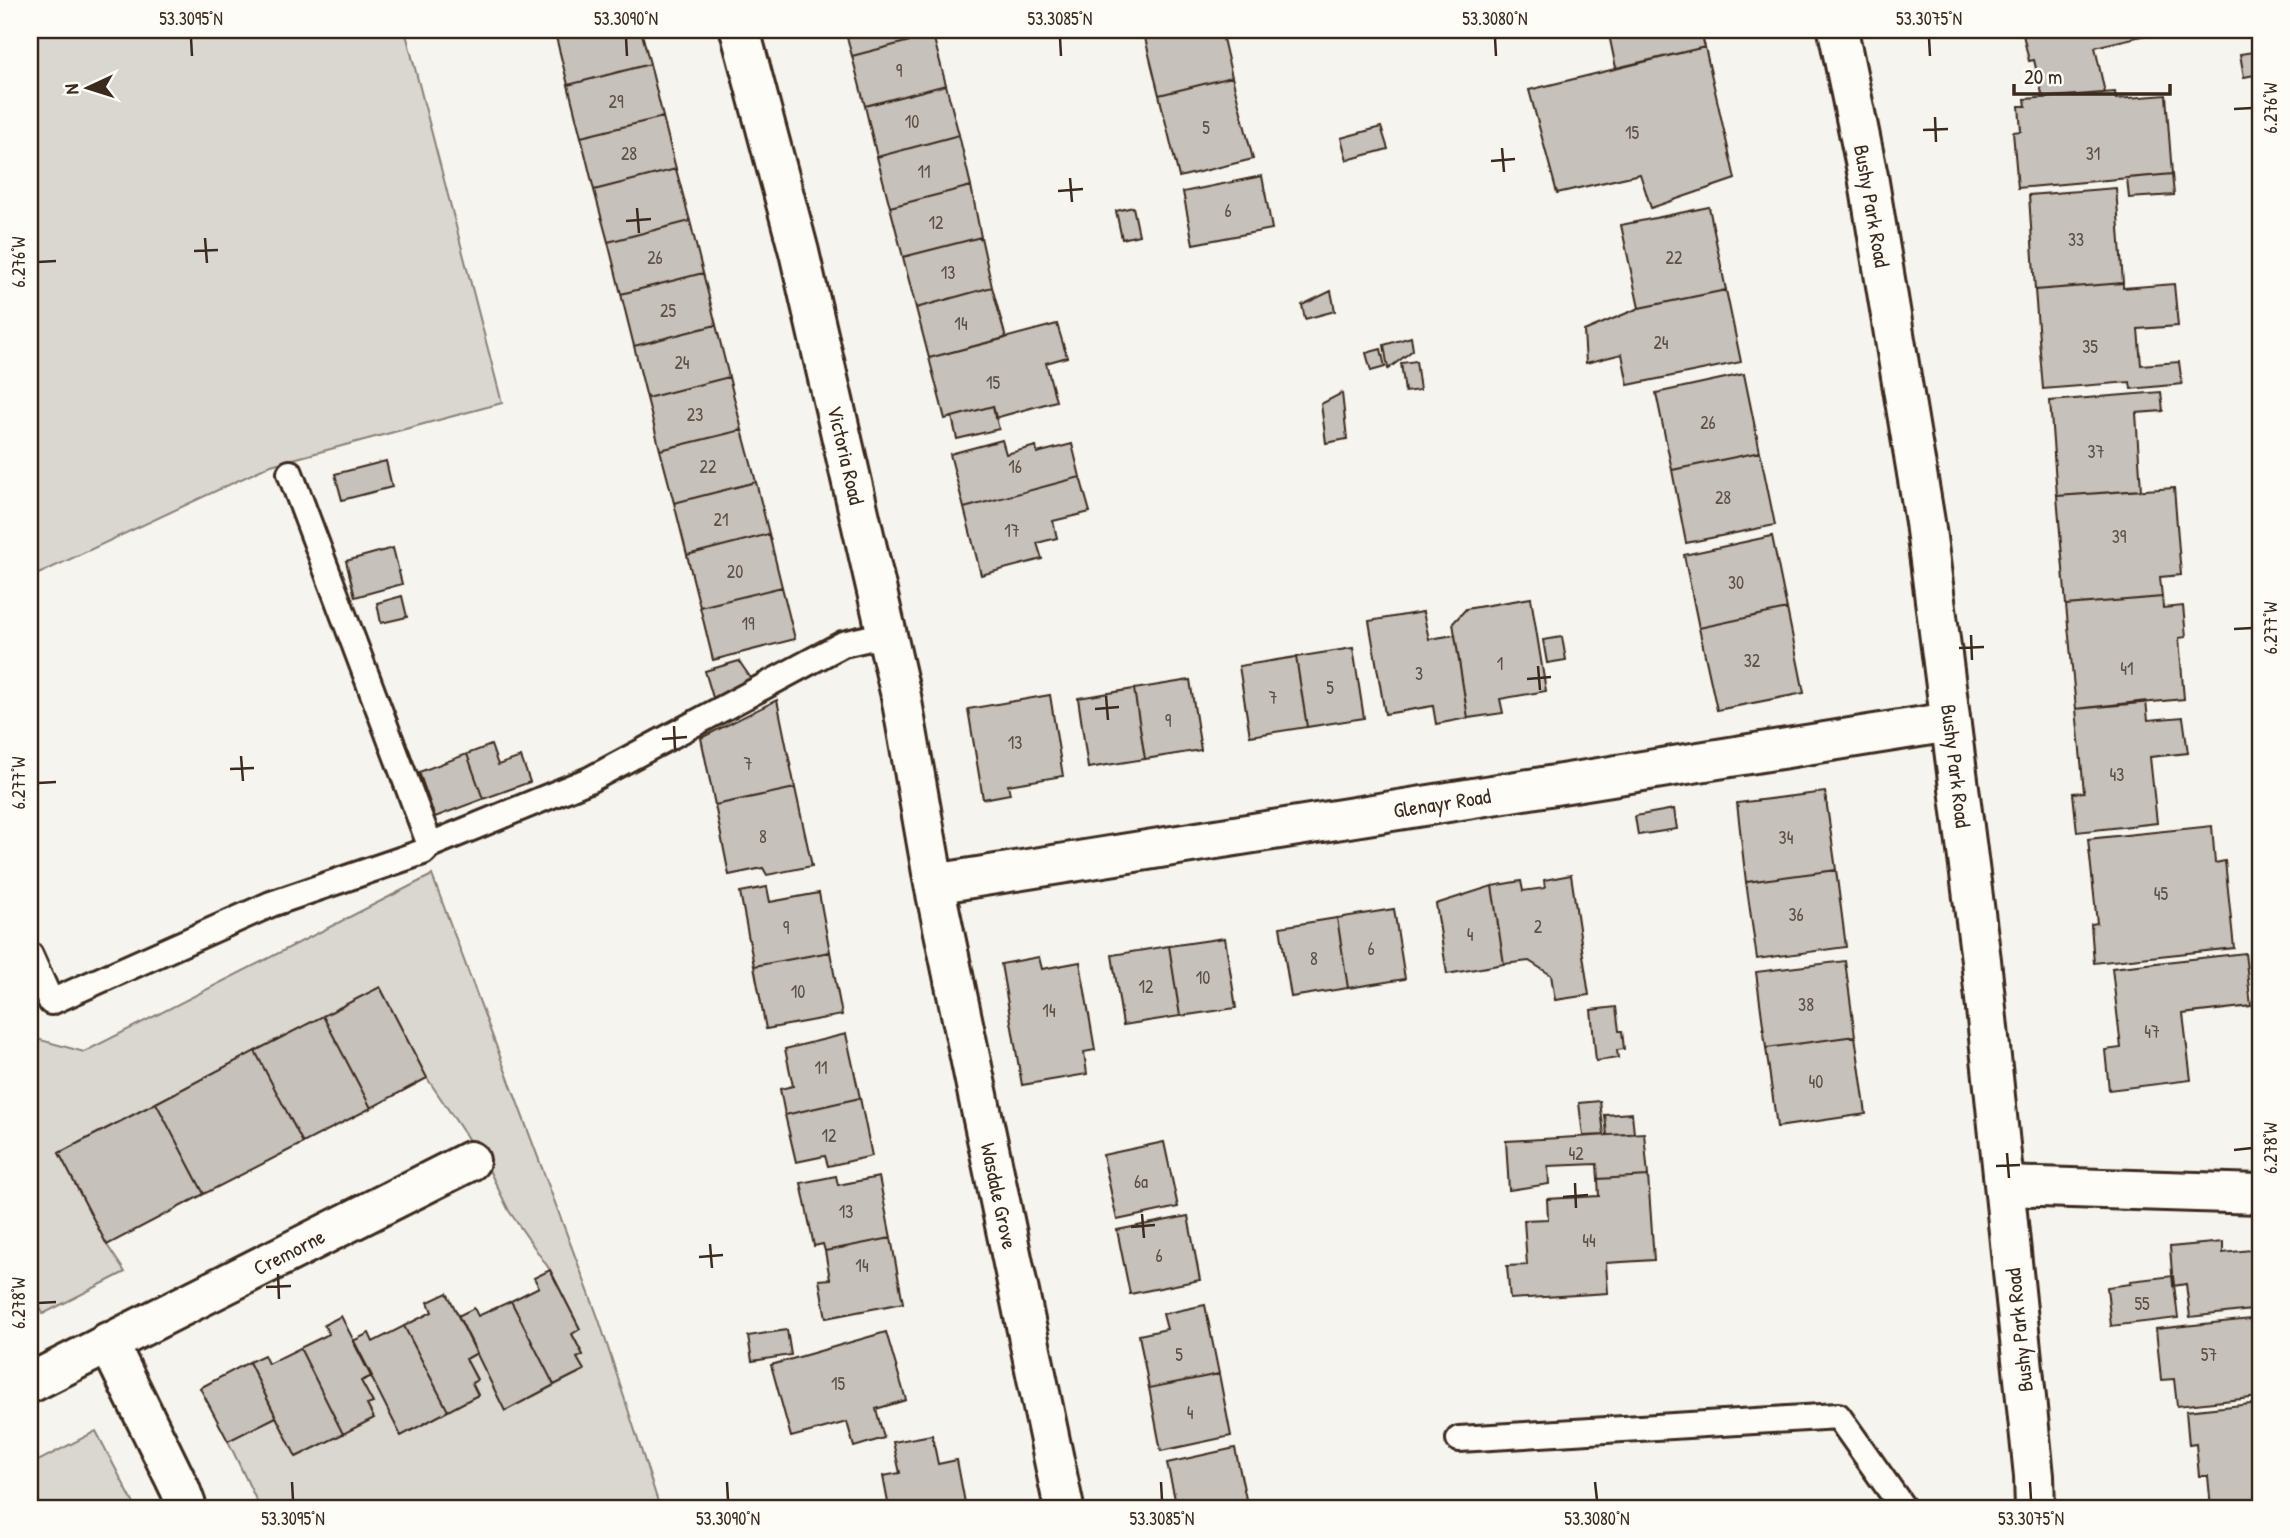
<svg xmlns="http://www.w3.org/2000/svg" width="2290" height="1538" viewBox="0 0 2290 1538" font-family="'Patrick Hand',sans-serif">
	<rect width="100%" height="100%" fill="#f5f4ee"/>
	<filter id="ink" filterUnits="userSpaceOnUse"><feTurbulence type="fractalNoise" baseFrequency=".0143" numOctaves="2"/><feDisplacementMap in="SourceGraphic" scale="14" xChannelSelector="R" yChannelSelector="G"/><feConvolveMatrix kernelMatrix="1 2 1 2 8 2 1 2 1" color-interpolation-filters="sRGB"/></filter>
	<g filter="url(#ink)">
		<path fill="#dad6d0" stroke="#8a8077" stroke-width="2" d="M30 30H405L502 403 271 465 30 578Z
			M432 875 599 1320 660 1508H413L411 1504 403 1508H260L228 1441 276 1417 297 1457 373 1418 367 1405 372 1402 361 1381 372 1376 401 1436 478 1395 472 1383 477 1379 466 1359 477 1353 505 1411 584 1370 577 1358 583 1355 572 1334 580 1329 550 1270 509 1211 489 1170 427 1078 380 987 59 1153 107 1245 125 1272 43 1314 30 1288V1037L84 1052Z
			M96 1431 136 1508H30V1465Z"/>
		<path fill="#c7c1bb" stroke="#3b2a1e" stroke-width="2" d="M568 30H641L650 64 568 85 555 33Z
			M845 30H932L933 35 852 56Z
			M1143 30H1221L1232 77 1159 95Z
			M1608 30H1700L1705 47 1616 68Z
			M2022 30H2153L2154 33 2095 47 2105 93 2043 98 2034 60 2029 61Z
			M933 35 946 85 865 106 852 56Z
			M1705 47 1735 179 1651 208 1640 174 1557 193 1529 90Z
			M2260 51V74L2244 77 2240 54Z
			M650 64 663 117 581 137 568 85Z
			M1232 77 1253 159 1179 177 1159 95Z
			M946 85 959 135 877 157 865 106Z
			M2115 92 2116 99 2166 95 2172 174 2018 188 2013 132 2021 131 2019 106H2026L2025 99Z
			M663 117 676 169 594 190 581 137Z
			M1381 127 1388 149 1347 160 1341 138Z
			M959 135 971 186 890 207 877 157Z
			M676 169 690 221 608 242 594 190Z
			M2172 174 2174 195 2129 198 2127 178Z
			M1262 176 1272 229 1193 244 1183 192Z
			M971 186 981 237 903 257 890 207Z
			M2116 188 2123 283 2035 290 2029 195Z
			M1133 207 1139 235 1122 239 1116 211Z
			M1709 207 1726 290 1639 308 1621 225Z
			M690 221 703 273 621 294 608 242Z
			M981 237 992 287 916 308 903 257Z
			M703 273 716 325 634 346 621 294Z
			M2123 283V288L2174 284 2178 326 2138 329 2141 365 2179 362 2182 384 2131 389 2130 382 2043 389 2035 290Z
			M992 287 1006 338 929 358 916 308Z
			M1726 290 1741 362 1628 385 1622 354 1586 363 1584 331 1639 308Z
			M1331 291 1335 311 1305 319 1302 305Z
			M1057 324 1067 357 1046 363 1056 401 995 418 993 406 945 419 929 358Z
			M716 325 729 377 647 398 634 346Z
			M1411 337 1413 350 1388 369 1384 345Z
			M1381 349 1385 367 1371 371 1366 353Z
			M1416 361 1420 390 1405 392 1401 363Z
			M1744 374 1760 452 1672 470 1656 393Z
			M729 377 742 430 660 450 647 398Z
			M2161 392 2163 411 2136 413 2141 490 2057 496 2050 401Z
			M1342 393 1347 439 1326 443 1321 404Z
			M993 406 999 429 957 439 952 417Z
			M742 430 756 482 674 503 660 450Z
			M1002 440 1006 454 1036 446 1037 453 1072 444 1080 477 964 508 950 454Z
			M1760 452 1775 525 1686 543 1672 470Z
			M386 461 392 487 342 500 335 474Z
			M1080 477 1090 512 1053 521 1057 538 1037 543 1042 559 981 575 964 508Z
			M756 482 769 534 687 555 674 503Z
			M2174 488 2181 575 2160 577 2162 597 2066 605 2057 496Z
			M769 534 782 587 700 607 687 555Z
			M1772 536 1787 609 1699 628 1684 555Z
			M393 548 402 584 355 597 346 561Z
			M782 587 795 639 713 660 700 607Z
			M402 596 407 617 381 623 377 603Z
			M2162 597 2163 608 2183 606 2186 637 2179 638 2184 699 2076 709 2066 605Z
			M1531 598 1546 691 1500 699 1503 713 1468 718 1453 623 1466 609Z
			M1787 609 1804 693 1717 710 1699 628Z
			M1423 612 1429 639 1455 635 1468 718 1436 724 1433 706 1385 714 1369 621Z
			M1562 637 1566 660 1547 663 1543 640Z
			M1353 648 1364 718 1307 727 1296 657Z
			M1296 657 1307 727 1250 736 1239 666Z
			M739 661 752 680 714 701 705 671Z
			M1190 680 1201 750 1145 759 1134 689Z
			M1134 689 1145 759 1088 768 1078 698Z
			M1050 695 1063 776 1008 785 1010 794 983 799 968 709Z
			M777 700 795 788 715 805 701 738Z
			M2146 701 2148 720 2183 717 2188 753 2150 757 2157 823 2077 832 2073 793 2084 792 2076 709Z
			M491 745 498 765 521 757 530 782 483 799 467 754Z
			M467 754 483 799 435 817 419 772Z
			M795 788 812 866 767 875 763 868 729 875 715 805Z
			M1825 792 1836 870 1746 882 1737 803Z
			M1674 809 1677 829 1638 835 1635 816Z
			M2212 826 2215 863 2225 861 2234 948 2094 963 2091 924 2097 923 2088 839Z
			M1836 870 1846 947 1757 959 1746 882Z
			M1571 875 1589 995 1555 1000 1551 975 1529 961 1504 964 1492 886 1521 881 1523 891 1545 888 1544 880Z
			M1492 886 1504 964 1447 974 1436 904Z
			M767 887 770 902 819 893 830 952 754 966 740 892Z
			M1394 909 1405 979 1348 988 1337 918Z
			M1337 918 1348 988 1291 997 1280 927Z
			M1225 938 1236 1008 1180 1016 1169 946Z
			M1169 946 1180 1016 1123 1025 1112 955Z
			M830 952 842 1015 766 1029 754 966Z
			M2245 953 2251 1006 2183 1014 2191 1080 2109 1090 2105 1050 2121 1048 2112 968Z
			M1039 957 1042 969 1080 962 1095 1050 1084 1052 1087 1074 1022 1085 1001 964Z
			M1845 961 1855 1036 1766 1048 1756 972Z
			M380 987 427 1078 371 1108 323 1016Z
			M1616 1007 1619 1031H1622L1624 1049 1617 1050 1618 1058 1596 1061 1591 1010Z
			M323 1016 371 1108 303 1143 255 1051Z
			M846 1034 860 1098 785 1115 780 1089 793 1086 785 1049Z
			M1855 1036 1866 1114 1777 1127 1766 1048Z
			M255 1051 303 1143 204 1194 156 1103Z
			M860 1098 872 1156 828 1166 825 1156 796 1162 785 1115Z
			M1600 1101 1604 1135 1583 1136 1579 1103Z
			M156 1103 204 1194 107 1245 59 1153Z
			M1632 1113 1634 1134 1607 1135 1605 1115Z
			M1644 1133 1648 1176 1598 1179 1597 1164 1548 1166 1549 1184 1509 1190 1506 1141Z
			M1164 1142 1178 1207 1117 1220 1103 1155Z
			M836 1176 838 1185 879 1177 891 1238 825 1251 823 1244 814 1246 801 1183Z
			M1648 1176 1654 1260 1606 1263 1608 1293 1510 1299 1507 1266 1527 1265 1524 1220 1548 1219 1547 1199 1599 1196 1598 1179Z
			M1188 1216 1200 1280 1130 1294 1117 1230Z
			M891 1238 903 1303 826 1318 819 1280 830 1279 825 1251Z
			M2223 1242V1253L2260 1249V1309L2190 1317 2186 1284 2173 1286 2170 1247Z
			M550 1270 580 1329 572 1334 583 1355 577 1358 584 1370 554 1385 511 1301 539 1287 534 1278Z
			M2173 1276 2178 1318 2111 1326 2107 1287 2131 1284 2130 1281Z
			M447 1293 477 1353 466 1359 477 1380 472 1383 478 1395 448 1411 404 1326 432 1312 428 1302Z
			M511 1301 554 1385 505 1411 458 1316 474 1308 478 1316Z
			M1205 1305 1219 1374 1149 1388 1139 1335 1167 1329 1163 1314Z
			M341 1316 372 1376 361 1381 373 1403 367 1405 374 1418 343 1434 300 1348 329 1334 324 1325Z
			M2260 1318V1397L2177 1406 2174 1379 2161 1380 2156 1329Z
			M404 1326 448 1411 401 1436 353 1341 369 1333 373 1342Z
			M787 1330 791 1355 752 1361 748 1336Z
			M886 1332 906 1400 876 1409 884 1438 854 1447 847 1422 791 1437 771 1365Z
			M300 1348 343 1434 296 1457 249 1362 264 1355 268 1364Z
			M249 1362 276 1417 228 1441 200 1388Z
			M1219 1374 1231 1436 1161 1451 1149 1388Z
			M2260 1403V1507L2211 1508 2208 1476H2199L2196 1444 2189 1445 2186 1411Z
			M932 1435 938 1464 957 1460 966 1508H889L883 1476 900 1473 893 1442Z
			M1235 1448 1248 1508H1177L1167 1463Z
			M1842 1501V1508H1744Z"/>
		<g fill="none" stroke-linecap="round" stroke-linejoin="round">
			<defs>
				<path id="lane" d="M290 473 430 845
					M30 955 51 1002 271 904 423 852 430 845 589 780 843 644 887 634
					M1459 1439 1838 1416 1903 1508"/>
				<path id="street" d="M740 30 799 252 901 696 934 884 1064 1508
					M934 884 1950 722
					M2005 1186 2260 1194
					M108 1342 180 1489 187 1508
					M30 1383 470 1161"/>
				<path id="secondary" d="M1838 30 1868 176 1925 522 1981 960 2034 1476 2035 1508"/>
			</defs>
			<use href="#lane" stroke="#3b2a1e" stroke-width="30"/>
			<use href="#street" stroke="#3b2a1e" stroke-width="44"/>
			<use href="#secondary" stroke="#3b2a1e" stroke-width="44"/>
			<use href="#lane" stroke="#fdfcf7" stroke-width="24"/>
			<use href="#street" stroke="#fdfcf7" stroke-width="38"/>
			<use href="#secondary" stroke="#fdfcf7" stroke-width="38"/>
		</g>
	</g>
	<path fill="none" stroke="#3b2a1e" stroke-width="2.5" d="M191 38 192 56M626 38 627 56M1060 38 1061 56M1495 38 1496 56M1929 38 1930 56M2234 109 2252 108M1935 117 1936 142M1923 130 1948 129M1502 148 1504 172M1491 161 1515 159M1070 178 1072 202M1058 191 1083 189M637 208 639 233M626 221 651 219M205 238 207 263M194 251 218 250M38 262 56 261M2234 629 2252 628M1971 635 1972 660M1959 648 1984 647M1538 666 1540 690M1527 679 1551 677M1106 696 1108 720M1095 709 1119 707M674 726 675 750M662 739 687 737M241 756 243 781M230 769 254 768M38 783 56 782M2234 1150 2252 1148M2007 1153 2009 1178M1996 1166 2020 1165M1575 1183 1576 1208M1563 1197 1588 1195M1142 1214 1144 1238M1131 1227 1155 1225M710 1244 712 1268M699 1257 723 1255M278 1274 279 1299M266 1287 291 1286M38 1303 56 1302M292 1482 293 1500M727 1482 728 1500M1161 1482 1162 1500M1595 1482 1597 1500M2030 1482 2031 1500"/>
	<g text-anchor="middle" dominant-baseline="central" stroke-width="5" stroke-linejoin="round" paint-order="stroke">
		<g font-size="18" fill="#5e5045">
			<text x="899" y="70">9</text>
			<text x="616" y="101">29</text>
			<text x="912" y="121">10</text>
			<text x="1206" y="127">5</text>
			<text x="1632" y="132">15</text>
			<text x="629" y="153">28</text>
			<text x="2093" y="153">31</text>
			<text x="924" y="171">11</text>
			<text x="1228" y="210">6</text>
			<text x="936" y="222">12</text>
			<text x="2076" y="239">33</text>
			<text x="655" y="257">26</text>
			<text x="1674" y="257">22</text>
			<text x="948" y="272">13</text>
			<text x="668" y="310">25</text>
			<text x="961" y="323">14</text>
			<text x="1661" y="342">24</text>
			<text x="2090" y="346">35</text>
			<text x="682" y="362">24</text>
			<text x="993" y="382">15</text>
			<text x="695" y="414">23</text>
			<text x="1708" y="422">26</text>
			<text x="2096" y="451">37</text>
			<text x="708" y="466">22</text>
			<text x="1015" y="466">16</text>
			<text x="1723" y="497">28</text>
			<text x="721" y="519">21</text>
			<text x="1012" y="530">17</text>
			<text x="2119" y="536">39</text>
			<text x="735" y="571">20</text>
			<text x="1736" y="582">30</text>
			<text x="748" y="623">19</text>
			<text x="1752" y="660">32</text>
			<text x="1500" y="663">1</text>
			<text x="2127" y="668">41</text>
			<text x="1419" y="673">3</text>
			<text x="1330" y="687">5</text>
			<text x="1273" y="697">7</text>
			<text x="1168" y="720">9</text>
			<text x="1015" y="742">13</text>
			<text x="748" y="763">7</text>
			<text x="2117" y="774">43</text>
			<text x="763" y="836">8</text>
			<text x="1786" y="837">34</text>
			<text x="2161" y="893">45</text>
			<text x="1796" y="914">36</text>
			<text x="1538" y="926">2</text>
			<text x="786" y="927">9</text>
			<text x="1470" y="934">4</text>
			<text x="1371" y="948">6</text>
			<text x="1314" y="958">8</text>
			<text x="1203" y="977">10</text>
			<text x="1146" y="986">12</text>
			<text x="798" y="991">10</text>
			<text x="1806" y="1004">38</text>
			<text x="1049" y="1010">14</text>
			<text x="2152" y="1031">47</text>
			<text x="821" y="1067">11</text>
			<text x="1816" y="1081">40</text>
			<text x="829" y="1135">12</text>
			<text x="1576" y="1153">42</text>
			<text x="1141" y="1181">6a</text>
			<text x="846" y="1211">13</text>
			<text x="1589" y="1240">44</text>
			<text x="1159" y="1255">6</text>
			<text x="862" y="1265">14</text>
			<text x="2142" y="1303">55</text>
			<text x="1179" y="1354">5</text>
			<text x="2209" y="1354">57</text>
			<text x="838" y="1383">15</text>
			<text x="1190" y="1412">4</text>
		</g>
		<g font-size="21" fill="#3b2a1e" stroke="#fdfcf7">
			<text transform="translate(1872 206) rotate(80)">Bushy Park Road</text>
			<text transform="translate(846 455) rotate(77)">Victoria Road</text>
			<text transform="translate(1956 766) rotate(83)">Bushy Park Road</text>
			<text transform="translate(1442 803) rotate(-9)">Glenayr Road</text>
			<text transform="translate(999 1196) rotate(78)">Wasdale Grove</text>
			<text transform="translate(289 1252) rotate(-27)">Cremorne</text>
			<text transform="translate(2019 1330) rotate(-96)">Bushy Park Road</text>
		</g>
	</g>
	<rect width="2290" height="1538" fill="none" stroke="#fdfcf7" stroke-width="77"/>
	<g transform="translate(88 88) rotate(266)" stroke="#fdfcf7" stroke-width="5" paint-order="stroke">
	<path d="M0-5L12 26L0 18L-12 26Z" fill="#3b2a1e"/>
	<text y="-10" font-size="19" font-weight="bold" text-anchor="middle" fill="#3b2a1e">N</text>
	</g>
	<path d="M2014 84v10h156v-10" fill="none" stroke="#3b2a1e" stroke-width="3.5"/>
	<text x="2024" y="84" font-size="21" fill="#3b2a1e" stroke="#fdfcf7" stroke-width="5" paint-order="stroke">20 m</text>
	<rect x="38" y="38" width="2214" height="1462" fill="none" stroke="#3b2a1e" stroke-width="2.5"/>
	<g font-size="18" text-anchor="middle" fill="#3b2a1e">
		<text x="191" y="25">53.3095°N</text>
		<text x="626" y="25">53.3090°N</text>
		<text x="1060" y="25">53.3085°N</text>
		<text x="1495" y="25">53.3080°N</text>
		<text x="1929" y="25">53.3075°N</text>
		<text transform="translate(2271 108) rotate(-90)" y="6">6.276°W</text>
		<text transform="translate(19 262) rotate(-90)" y="6">6.276°W</text>
		<text transform="translate(2271 628) rotate(-90)" y="6">6.277°W</text>
		<text transform="translate(19 783) rotate(-90)" y="6">6.277°W</text>
		<text transform="translate(2271 1148) rotate(-90)" y="6">6.278°W</text>
		<text transform="translate(19 1303) rotate(-90)" y="6">6.278°W</text>
		<text x="293" y="1525">53.3095°N</text>
		<text x="728" y="1525">53.3090°N</text>
		<text x="1162" y="1525">53.3085°N</text>
		<text x="1597" y="1525">53.3080°N</text>
		<text x="2031" y="1525">53.3075°N</text>
	</g>
</svg>
